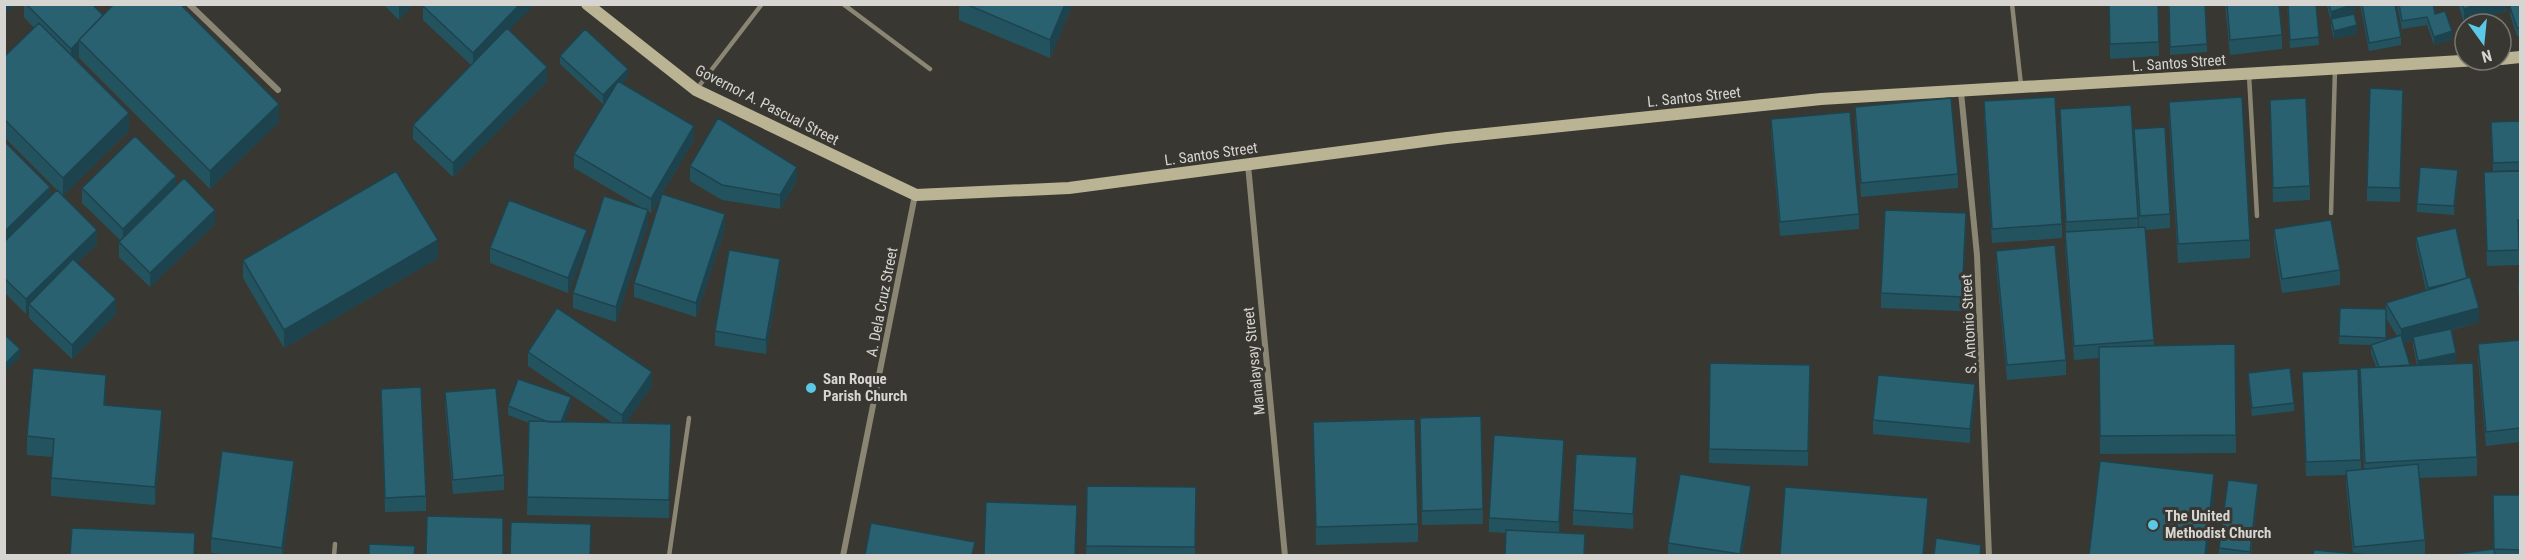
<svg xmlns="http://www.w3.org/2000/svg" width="2525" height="560" viewBox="0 0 2525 560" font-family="'Roboto Condensed',sans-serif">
	<rect width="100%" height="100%" fill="#393731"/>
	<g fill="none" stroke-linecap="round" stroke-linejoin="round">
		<path stroke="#8b8673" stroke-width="4.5" d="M843 4 930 69
			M2012 4 2021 85
			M2249 75 2257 216
			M696 90 762 4
			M2331 213 2335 69
			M334 556 335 544
			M669 556 689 418"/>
		<path stroke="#8b8673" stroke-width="6" d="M189 4 278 90
			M1961 92 1977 255 1989 556
			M1248 165 1285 556
			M843 556 915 195"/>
		<path stroke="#bab394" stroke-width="12" d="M587 4 696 90 916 195 1069 188 1447 138 1821 99 2478 60
			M2501 59 2520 57"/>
	</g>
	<path fill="#245360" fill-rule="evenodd" d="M24 4H92L103 15 279 122 210 189 79 58V56L76 59 129 131 63 196 4 137V57L34 28 24 17Z
		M383 4H414L399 20Z
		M956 4H1073L1050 58 959 20V6Z
		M2109 4H2158L2159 56 2110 59Z
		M2167 4H2205L2207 52 2170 55 2169 12Z
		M2225 4H2279L2282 35V49L2230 55Z
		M2287 4H2316L2319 45 2290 48Z
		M2326 4H2355V12L2338 18 2357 34 2334 39 2331 27V20Z
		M2360 4H2395L2401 37V45L2369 51Z
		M2397 4H2433L2435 14 2452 39 2434 45 2427 25 2402 29Z
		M2458 4H2507V11L2464 23Z
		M2511 4H2520V36H2517L2510 15Z
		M423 6 509 30 547 81 453 177 413 139V125L471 65 423 20Z
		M560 56 628 77 622 83 694 140 662 194 725 229 696 317 634 297V283L662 195 651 213 648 211V224L616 322 573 308V293L642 208 574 168V154L606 101 603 104 560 64Z
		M2270 100 2310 186V200L2273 202Z
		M1984 101 2062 224V238L1992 243 1984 116Z
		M2169 102 2250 240V258L2178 263 2169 120Z
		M2403 104 2400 202 2367 201V187Z
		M1855 107 1958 174V188L1861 197 1855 122Z
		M2060 109 2138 218V227H2139L2134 143V129L2170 214V228L2145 230 2154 346 2235 344 2236 453 2100 454 2099 358 2074 360 2065 247V232H2066L2060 124Z
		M1771 119 1859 214V229L1780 236 1771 133Z
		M2520 121V170L2493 171 2491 130Z
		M4 141 50 198 97 244 77 263 116 314 72 359 29 318V310L26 314 4 292Z
		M690 166 797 181 780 209 722 200 690 181Z
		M2520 171V235H2519V265L2487 266 2484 172Z
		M2458 178 2454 215 2417 212V204Z
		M176 186 215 224 150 287 119 257V242L121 241 82 203V188Z
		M1966 228 1962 311 1881 308V293Z
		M2274 229 2340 270V285L2282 293 2274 243Z
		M2416 237 2467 278 2479 322 2452 330 2456 361 2443 364 2477 457V476L2419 478 2425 540V555H2313L2353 554 2346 485V475L2306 476 2302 372 2361 460V469H2364L2360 386V368L2376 367 2371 353V345L2339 344 2340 308 2386 309V303L2426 291 2416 245ZM2386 318 2397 336 2386 340ZM2413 340V346L2417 365H2410L2403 343Z
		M587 245 568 293 490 263V248Z
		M1996 251 2066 360V375L2007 380 1996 265Z
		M438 258 284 348 243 278V260Z
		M780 273 766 354 715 346V331Z
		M2518 273H2520V309L2518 288Z
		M2520 340V442L2486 446 2478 359V344Z
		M528 352 652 386 626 423 671 424 669 518 527 515 529 423 508 415V406H571L564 422 613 423 528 366Z
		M1710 363 1810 365 1808 466 1709 463Z
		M2248 373 2294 403V411L2252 416 2248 381Z
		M381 389 426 496V511L385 512Z
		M445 392 504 475V490L453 494 445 407Z
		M106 393 105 405 162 428 155 505 51 496V478L53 457 27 455V436Z
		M1975 398 1970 443 1873 434V420Z
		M1481 416 1483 524 1422 525 1420 418Z
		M1313 422 1418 524V542L1316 545Z
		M1564 454 1559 533 1585 549V555H1505L1506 533 1489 532V518Z
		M1637 472 1633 529 1573 525V510Z
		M294 475 283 555H231L211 553V538Z
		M1087 486 1196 487 1195 555H1086Z
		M2258 492 2251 555H2219V548Z
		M2520 495V555H2447L2494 549Z
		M1751 500 1742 555H1668V543Z"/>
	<path fill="#1d444e" d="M7 4H13V7L4 15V7Z
		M399 4H414L399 20Z
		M520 4H535L473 68V53Z
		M1065 4H1073L1050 58V40Z
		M2355 4V12L2331 20V12Z
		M2478 4H2507V11L2464 23V9Z
		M2357 25V34L2334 39V31Z
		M2452 31V39L2434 45V37Z
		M79 41V56L71 64V49Z
		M547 67V81L453 177V163Z
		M628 69V77L603 104V95Z
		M279 104V122L210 189V171Z
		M129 113V131L63 196V178Z
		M694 126V140L651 213V199Z
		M797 167V181L780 209V195Z
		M2458 170V178L2454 215V206Z
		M176 176V191L123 243V229Z
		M50 187V205L4 250V232Z
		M215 210V224L150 287V273Z
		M648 210V224L616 322V307Z
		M1966 213V228L1962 311V297Z
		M725 214V229L696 317V303Z
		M97 230V244L33 307 29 304V310L26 314V299Z
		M587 230V245L568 293V278Z
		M438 240V258L284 348V330Z
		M780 259V273L766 354V340Z
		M116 299V314L72 359V345Z
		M6 305V314L4 315V307Z
		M2479 308V322L2413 340V337V340L2401 343V329Z
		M20 349V357L4 373V365Z
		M2456 353V361L2418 369V361Z
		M652 372V386L622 429V415Z
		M106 375V393L104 423V405Z
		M1975 384V398L1970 443V429Z
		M571 397V406L560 434V426Z
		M162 410V428L155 505V487Z
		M1564 440V454L1559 537V522Z
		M1637 457V472L1633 529V514Z
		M294 461V475L283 555H282V548Z
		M2214 474V495L2207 555H2205Z
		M2258 484V492L2250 555V552Z
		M1751 486V500L1742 555H1740Z
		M1928 498V516L1924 555H1923Z"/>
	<path fill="#2a6170" stroke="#1d444e" stroke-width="1.5" d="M26 4H92L103 15 79 40V41L71 49Z
		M114 4H180L279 104 210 171 79 40Z
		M424 4H520L473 53 423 6Z
		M966 4H1065L1050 40Z
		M2109 4H2158L2159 42 2110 44Z
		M2169 4H2205L2207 44 2170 47Z
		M2227 4H2279L2282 35 2230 40Z
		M2288 4H2316L2319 37 2290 40Z
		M2329 4H2354L2331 12Z
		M2362 4H2395L2401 37 2369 43Z
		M2399 4H2433L2435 14 2445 11 2452 31 2434 37 2427 17 2402 21Z
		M2463 4H2478L2464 9Z
		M2511 4H2520V28H2517L2510 7Z
		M2354 14 2357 25 2334 31 2331 19Z
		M39 23 129 113 63 178 4 119V57Z
		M507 28 547 67 453 163 413 125Z
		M585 29 628 69 603 95 560 56Z
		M618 81 694 126 651 199 574 154Z
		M2370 88 2403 90 2400 188 2367 187Z
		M2055 97 2062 224 1992 229 1984 101Z
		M2242 97 2250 240 2178 244 2169 102Z
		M1951 98 1958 174 1861 183 1855 107Z
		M2306 98 2310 186 2273 188 2270 100Z
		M2131 105 2138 218 2066 222 2060 109Z
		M1850 112 1859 214 1780 222 1771 119Z
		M718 118 797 167 780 195 722 185 690 166Z
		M2520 121V162L2493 163 2491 122Z
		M2165 127 2170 214 2140 216 2134 129Z
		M135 136 176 176 123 229 82 188Z
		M4 141 50 187 4 232Z
		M2420 167 2458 170 2454 206 2417 204Z
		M396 171 438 240 284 330 243 260Z
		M2520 171V220H2518L2519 250 2487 251 2484 172Z
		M184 178 215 210 150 273 119 242Z
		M57 190 97 230 26 299 4 278V242Z
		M662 194 725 214 696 303 634 283Z
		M604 196 648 210 616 307 573 293Z
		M509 200 587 230 568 278 490 248Z
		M1885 210 1966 213 1962 297 1881 293Z
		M2331 220 2340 270 2282 279 2274 229Z
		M2145 227 2154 340 2074 346 2065 232Z
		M2456 228 2467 278 2446 284 2428 288 2416 237Z
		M2055 245 2066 360 2007 365 1996 251Z
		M729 250 780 259 766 340 715 331Z
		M73 259 116 299 72 345 29 304Z
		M2518 273H2520V294Z
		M2470 277 2479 308 2401 329 2386 303Z
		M557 308 652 372 622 415 528 352Z
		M2340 308 2386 309V338L2339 336Z
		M2451 329 2456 353 2418 361 2413 337Z
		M4 334 20 349 4 365Z
		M2401 335 2410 365 2379 367 2371 345Z
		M2520 340V428L2486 432 2478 344Z
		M2235 344 2236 435 2100 436 2099 347Z
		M1710 363 1810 365 1808 451 1709 449Z
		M2473 363 2477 457 2365 463 2360 368Z
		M33 368 106 375 104 405 162 410 155 487 51 478 54 439 27 436Z
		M2290 368 2294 403 2252 408 2248 373Z
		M2358 369 2361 460 2306 462 2302 372Z
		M1878 375 1975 384 1970 429 1873 420Z
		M518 379 571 397 561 422H548L508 406Z
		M421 387 426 496 385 498 381 389Z
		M496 388 504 475 453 480 445 392Z
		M1481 416 1483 509 1422 511 1420 418Z
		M1415 419 1418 524 1316 527 1313 422Z
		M529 421 671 424 669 500 527 497Z
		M1494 435 1564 440 1559 522 1489 518Z
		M222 451 294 461 282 548 211 538Z
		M1576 454 1637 457 1633 514 1573 510Z
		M2100 461 2214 474 2205 555H2089Z
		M2418 464 2425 540 2354 547 2346 471Z
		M1680 474 1751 486 1740 554 1668 543Z
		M2228 480 2258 484 2250 552 2219 548Z
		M1087 486 1196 487 1195 547 1086 546Z
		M1785 487 1928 498 1923 555H1780Z
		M2493 495H2520V550L2494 549Z
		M986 502 1077 505 1075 555H984Z
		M427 516 503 518V555H426Z
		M511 522 591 524 590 555H510Z
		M871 523 975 542 972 555H865Z
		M72 528 195 533 194 555H70Z
		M1506 530 1585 534 1584 555H1505Z
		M1936 538 1981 545 1980 555H1934Z
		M369 544 415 546 414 555H369Z
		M2494 549 2495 555H2447Z
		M2314 550 2370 555H2313Z"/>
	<g fill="#5ac8e6" stroke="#393731" stroke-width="2">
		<circle cx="811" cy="388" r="6"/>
		<circle cx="2153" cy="525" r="6"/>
	</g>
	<g text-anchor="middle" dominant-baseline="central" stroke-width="6" stroke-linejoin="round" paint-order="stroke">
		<g font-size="15" fill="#d6d5d1" stroke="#393731">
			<text transform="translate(2179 63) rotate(-4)">L. Santos Street</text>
			<text transform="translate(1694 97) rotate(-6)">L. Santos Street</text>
			<text transform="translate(767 105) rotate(27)">Governor A. Pascual Street</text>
			<text transform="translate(1211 154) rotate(-8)">L. Santos Street</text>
			<text transform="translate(882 302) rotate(-79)">A. Dela Cruz Street</text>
			<text transform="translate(1969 324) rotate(-93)">S. Antonio Street</text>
			<text transform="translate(1254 361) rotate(-96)">Manalaysay Street</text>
		</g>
		<g font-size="15" font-weight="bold" fill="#d6d5d1" stroke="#393731" text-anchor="start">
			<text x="823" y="379">San Roque<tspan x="823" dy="17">Parish Church</tspan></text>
			<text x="2165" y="516">The United<tspan x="2165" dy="17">Methodist Church</tspan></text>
		</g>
	</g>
	<rect width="2525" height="560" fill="none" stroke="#d6d5d1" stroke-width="12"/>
	<g transform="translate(2483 42) rotate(165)"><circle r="28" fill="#393731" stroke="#787671" stroke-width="1.5"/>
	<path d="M0-4.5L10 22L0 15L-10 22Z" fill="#5ac8e6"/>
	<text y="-9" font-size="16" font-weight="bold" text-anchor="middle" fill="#d6d5d1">N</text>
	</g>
</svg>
